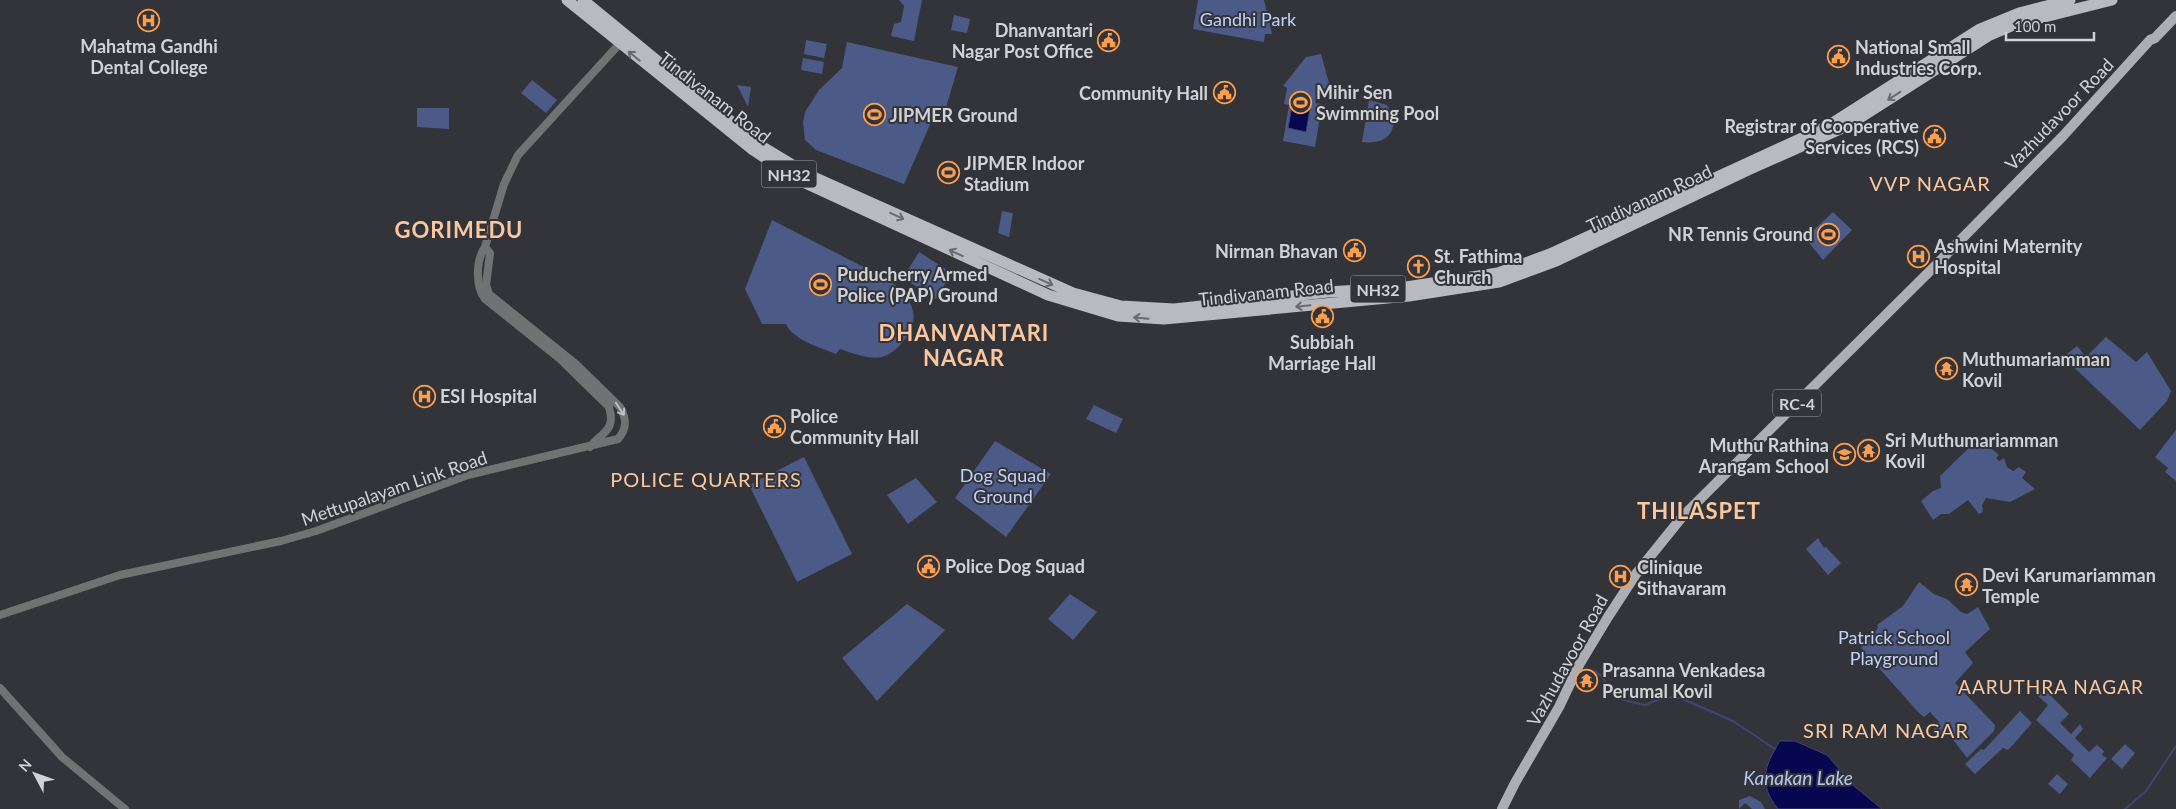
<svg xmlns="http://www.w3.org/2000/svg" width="2176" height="809" viewBox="0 0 2176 809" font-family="Lato,sans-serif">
	<rect width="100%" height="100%" fill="#323439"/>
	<path fill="#4b5a86" d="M899 0H922L914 41 891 36 894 24 901 22 904 6Z
		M1198 0H1264L1272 34H1265L1264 42 1193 29Z
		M954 15 970 19 967 33 951 30Z
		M806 40 827 44 824 58 804 54Z
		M847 42 958 67 942 121 933 118 904 184 816 150 805 140 803 122 805 112 819 90 842 68Z
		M1321 54 1329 83 1320 100 1316 99 1315 103 1322 104 1315 147 1283 141 1289 105 1284 104 1287 88 1283 86 1306 57Z
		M803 58 824 62 822 74 801 70Z
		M532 80 557 100 546 113 521 93Z
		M737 85 751 87 748 107Z
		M1369 100 1387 105 1394 118C1394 139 1380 144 1362 142Z
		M417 108H449V129L417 127Z
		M1002 211 1013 213 1009 237 998 233Z
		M1833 212 1852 230 1823 260 1805 238Z
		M772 220 889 280C909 296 923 313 906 338 900 346 892 354 882 357 869 360 852 353 840 349L836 354C821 348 793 340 786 324H762L745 289Z
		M919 252 952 273 936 299 903 278Z
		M2106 337 2136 362 2147 352 2171 391 2167 401 2140 430 2063 357 2077 346 2086 357Z
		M1094 405 1123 419 1116 433 1086 419Z
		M2176 430V481L2165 472 2168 468 2155 457Z
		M1979 438 1999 455 1996 458 1999 461 2004 458 2007 467 2013 471 2019 467 2026 472 2022 478 2035 489 2010 502 1986 498 1982 505 1983 512 1979 514 1968 500 1949 514H1941L1933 520 1921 501 1933 491 1941 488 1940 476Z
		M995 441 1051 474 1006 537 955 498Z
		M804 457 852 554 797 582 749 485Z
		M916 478 937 502 908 524 887 495Z
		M1818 538 1824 548 1826 547 1841 563 1828 575 1806 549Z
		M1919 582 1934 594 1947 599 1961 612 1967 614 1978 607 1990 629 1965 652 1973 663 1955 683 1995 725 1994 731 1967 758 1948 733 1944 737 1934 728 1939 722 1930 712 1924 717 1919 713 1861 648 1878 628 1877 625 1903 606Z
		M1070 594 1097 612 1073 640 1048 619Z
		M907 604 945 630 877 701 842 658Z
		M2044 689 2069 714 2060 723 2071 734 2080 724 2083 729 2075 738 2089 752 2097 745 2104 751 2102 755 2107 758 2090 778 2071 760 2074 755 2036 720 2048 705 2037 695Z
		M2020 711 2032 723 2011 747 2008 750 2003 748 1975 774 1965 764 1981 749 1984 750Z
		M2125 744 2135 753 2122 769 2111 759Z
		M2057 774 2068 784 2060 794 2048 784Z
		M1750 796 1761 802 1765 809H1752L1745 803 1739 809V800Z"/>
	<path fill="#06074e" stroke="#434476" d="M1292 106 1310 109 1306 132 1288 128Z
		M1780 741H1795L1827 755 1854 786 1882 809H1778C1758 784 1764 766 1780 741Z"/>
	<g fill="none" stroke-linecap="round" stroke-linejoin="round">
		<path stroke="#434476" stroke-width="2" d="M1595 671 1603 678 1610 690 1623 700 1645 705 1665 697 1680 698 1733 721 1775 749
			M2125 809 2146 791 2176 746"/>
		<path stroke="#717274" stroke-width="8" d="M590 447C603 431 616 431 609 407L560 359 485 299C475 286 476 260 485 247L504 184 518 155 623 40
			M0 615 120 575 281 541 316 531 468 475 618 439C627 429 627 419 620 407L576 364 489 294 486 285 490 253 485 247
			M0 688 62 757 125 809"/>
		<path stroke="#acaeb3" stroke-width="10" d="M1502 809 1515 783 1559 707 1579 665 1608 617 1636 574 1682 517 1932 269 2063 136 2150 40 2155 38 2176 16"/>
		<path stroke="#b8bac0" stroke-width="11" d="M567 0 753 150 801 181 1048 295 1118 316 1164 319 1409 296 1499 282 1556 261 1748 170 1847 126 1988 36 2016 24 2112 0
			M583 0 761 146 809 175 1073 293 1121 306 1174 309 1328 292 1406 287 1498 273 1550 254 1828 126 1980 29 2019 13 2070 0"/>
	</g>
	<defs><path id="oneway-shaft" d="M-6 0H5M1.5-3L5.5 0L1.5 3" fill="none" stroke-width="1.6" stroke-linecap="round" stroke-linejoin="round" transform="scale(1.25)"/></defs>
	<g stroke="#686a6f">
		<use href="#oneway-shaft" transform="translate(634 56) rotate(-141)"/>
		<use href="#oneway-shaft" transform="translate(1894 96) rotate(147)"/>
		<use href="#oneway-shaft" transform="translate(897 216) rotate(25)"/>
		<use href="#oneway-shaft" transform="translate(956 253) rotate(-155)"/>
		<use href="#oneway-shaft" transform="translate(1046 282) rotate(24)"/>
		<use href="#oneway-shaft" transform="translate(1303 306) rotate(174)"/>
		<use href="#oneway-shaft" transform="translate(1141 318) rotate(-175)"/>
	</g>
	<use stroke="#bebfc2" href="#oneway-shaft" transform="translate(620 409) rotate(56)"/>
	<defs>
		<symbol id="hospital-ring" viewBox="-11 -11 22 22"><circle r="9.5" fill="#323439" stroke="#fb9e50" stroke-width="1.5"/><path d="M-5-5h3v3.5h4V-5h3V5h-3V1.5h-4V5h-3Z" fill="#fb9e50"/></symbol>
		<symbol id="civic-ring" viewBox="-11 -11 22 22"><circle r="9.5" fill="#323439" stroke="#fb9e50" stroke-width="1.5"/><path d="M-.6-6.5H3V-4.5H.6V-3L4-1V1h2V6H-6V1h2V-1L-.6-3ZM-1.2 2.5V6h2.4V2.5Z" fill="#fb9e50"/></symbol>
		<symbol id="stadium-ring" viewBox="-11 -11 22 22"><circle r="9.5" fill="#323439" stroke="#fb9e50" stroke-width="1.5"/><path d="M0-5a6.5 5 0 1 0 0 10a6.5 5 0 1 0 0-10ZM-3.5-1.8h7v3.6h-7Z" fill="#fb9e50"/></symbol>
		<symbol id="church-ring" viewBox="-11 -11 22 22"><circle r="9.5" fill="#323439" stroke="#fb9e50" stroke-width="1.5"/><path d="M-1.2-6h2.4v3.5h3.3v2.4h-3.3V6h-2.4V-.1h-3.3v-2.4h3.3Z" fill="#fb9e50"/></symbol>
		<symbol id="temple-ring" viewBox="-11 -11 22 22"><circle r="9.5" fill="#323439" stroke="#fb9e50" stroke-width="1.5"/><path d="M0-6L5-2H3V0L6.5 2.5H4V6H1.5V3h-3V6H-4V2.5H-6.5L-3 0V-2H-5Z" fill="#fb9e50"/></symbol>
		<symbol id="school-ring" viewBox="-11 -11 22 22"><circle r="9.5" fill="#323439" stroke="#fb9e50" stroke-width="1.5"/><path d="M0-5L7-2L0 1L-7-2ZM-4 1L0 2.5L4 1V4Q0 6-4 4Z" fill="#fb9e50"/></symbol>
	</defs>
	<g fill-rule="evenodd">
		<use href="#hospital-ring" x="136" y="8" width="25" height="25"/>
		<use href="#civic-ring" x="1096" y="28" width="25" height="25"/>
		<use href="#civic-ring" x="1826" y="44" width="25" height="25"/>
		<use href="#civic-ring" x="1212" y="80" width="25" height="25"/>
		<use href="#stadium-ring" x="1288" y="90" width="25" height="25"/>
		<use href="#stadium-ring" x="862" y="102" width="25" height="25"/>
		<use href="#civic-ring" x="1922" y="124" width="25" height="25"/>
		<use href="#stadium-ring" x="936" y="160" width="25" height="25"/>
		<use href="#stadium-ring" x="1816" y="222" width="25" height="25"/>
		<use href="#civic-ring" x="1342" y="238" width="25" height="25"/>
		<use href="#hospital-ring" x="1906" y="244" width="25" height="25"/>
		<use href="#church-ring" x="1406" y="254" width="25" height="25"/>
		<use href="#stadium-ring" x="808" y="272" width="25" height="25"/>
		<use href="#civic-ring" x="1310" y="304" width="25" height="25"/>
		<use href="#temple-ring" x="1934" y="356" width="25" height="25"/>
		<use href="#hospital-ring" x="412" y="384" width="25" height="25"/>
		<use href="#civic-ring" x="762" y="414" width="25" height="25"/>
		<use href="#temple-ring" x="1856" y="438" width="25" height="25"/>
		<use href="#school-ring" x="1832" y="442" width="25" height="25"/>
		<use href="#civic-ring" x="916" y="554" width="25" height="25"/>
		<use href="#hospital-ring" x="1608" y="564" width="25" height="25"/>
		<use href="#temple-ring" x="1954" y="572" width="25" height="25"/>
		<use href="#temple-ring" x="1574" y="668" width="25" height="25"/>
	</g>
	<g text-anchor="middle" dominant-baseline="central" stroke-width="4" stroke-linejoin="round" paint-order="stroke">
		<g fill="#323439" stroke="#a1a3a6" stroke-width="1">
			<rect x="761.5" y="160.5" width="55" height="27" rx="4"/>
			<rect x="1350.5" y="275.5" width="55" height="27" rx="4"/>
			<rect x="1773" y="389.5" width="48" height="27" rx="4"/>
		</g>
		<g font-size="16" font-weight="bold" fill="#d1d2d5">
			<text x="789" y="174">NH32</text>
			<text x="1378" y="289">NH32</text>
			<text x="1797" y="403">RC-4</text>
		</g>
		<g font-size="18" fill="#c1d1fa" stroke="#323439">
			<text x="1248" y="19">Gandhi Park</text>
			<text x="1003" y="475">Dog Squad<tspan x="1003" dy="21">Ground</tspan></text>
			<text x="1894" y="637">Patrick School<tspan x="1894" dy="21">Playground</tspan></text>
		</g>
		<g font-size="18" font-weight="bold" fill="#d1d2d5" stroke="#323439" text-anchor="start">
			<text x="1093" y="30" text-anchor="end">Dhanvantari<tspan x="1093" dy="21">Nagar Post Office</tspan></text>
			<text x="149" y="46" text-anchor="middle">Mahatma Gandhi<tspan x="149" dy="21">Dental College</tspan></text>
			<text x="1855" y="47">National Small<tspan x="1855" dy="21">Industries Corp.</tspan></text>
			<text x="1316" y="92">Mihir Sen<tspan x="1316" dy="21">Swimming Pool</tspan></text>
			<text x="1208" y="93" text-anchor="end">Community Hall</text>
			<text x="890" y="115">JIPMER Ground</text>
			<text x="1919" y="126" text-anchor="end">Registrar of Cooperative<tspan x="1919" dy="21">Services (RCS)</tspan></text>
			<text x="964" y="163">JIPMER Indoor<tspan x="964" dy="21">Stadium</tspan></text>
			<text x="1813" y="234" text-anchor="end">NR Tennis Ground</text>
			<text x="1934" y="246">Ashwini Maternity<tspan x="1934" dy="21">Hospital</tspan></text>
			<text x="1338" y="251" text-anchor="end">Nirman Bhavan</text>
			<text x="1434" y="256">St. Fathima<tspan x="1434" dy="21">Church</tspan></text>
			<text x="837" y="274">Puducherry Armed<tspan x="837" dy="21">Police (PAP) Ground</tspan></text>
			<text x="1322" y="342" text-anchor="middle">Subbiah<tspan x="1322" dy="21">Marriage Hall</tspan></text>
			<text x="1962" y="359">Muthumariamman<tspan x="1962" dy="21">Kovil</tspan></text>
			<text x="440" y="396">ESI Hospital</text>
			<text x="790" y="416">Police<tspan x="790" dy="21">Community Hall</tspan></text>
			<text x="1885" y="440">Sri Muthumariamman<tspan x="1885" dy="21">Kovil</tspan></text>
			<text x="1829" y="445" text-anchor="end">Muthu Rathina<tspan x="1829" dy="21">Arangam School</tspan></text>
			<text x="945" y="566">Police Dog Squad</text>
			<text x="1637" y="567">Clinique<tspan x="1637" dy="21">Sithavaram</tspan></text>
			<text x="1982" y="575">Devi Karumariamman<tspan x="1982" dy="21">Temple</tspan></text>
			<text x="1602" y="670">Prasanna Venkadesa<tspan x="1602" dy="21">Perumal Kovil</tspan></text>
		</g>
		<g font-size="18" fill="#d1d2d5" stroke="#323439">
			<text transform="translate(715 97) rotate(38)">Tindivanam Road</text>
			<text transform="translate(2059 114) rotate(-46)">Vazhudavoor Road</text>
			<text transform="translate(1649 198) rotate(-25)">Tindivanam Road</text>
			<text transform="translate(1266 292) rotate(-6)">Tindivanam Road</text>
			<text transform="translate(394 488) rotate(-19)">Mettupalayam Link Road</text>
			<text transform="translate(1567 660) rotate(-61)">Vazhudavoor Road</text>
		</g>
		<g font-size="19" letter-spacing="1" fill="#fbc79f" stroke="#323439">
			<text x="2051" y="686">AARUTHRA NAGAR</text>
		</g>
		<g font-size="19" font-style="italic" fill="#b6c6f0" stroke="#323439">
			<text x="1798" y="777">Kanakan Lake</text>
		</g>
		<g font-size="20" letter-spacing="1" fill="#fbc79f" stroke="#323439">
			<text x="1930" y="183">VVP NAGAR</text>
			<text x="706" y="479">POLICE QUARTERS</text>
			<text x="1886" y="730">SRI RAM NAGAR</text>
		</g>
		<g font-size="22" font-weight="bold" letter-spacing="1" fill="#fbc79f" stroke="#323439">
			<text x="459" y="229">GORIMEDU</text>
			<text x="964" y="332">DHANVANTARI<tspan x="964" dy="25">NAGAR</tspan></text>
			<text x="1699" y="510">THILASPET</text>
		</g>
	</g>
	<g transform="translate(35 774) rotate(311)" stroke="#323439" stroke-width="4" paint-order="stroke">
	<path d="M0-4L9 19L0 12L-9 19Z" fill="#d1d2d5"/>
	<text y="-8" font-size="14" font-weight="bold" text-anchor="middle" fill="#d1d2d5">N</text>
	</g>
	<path d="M2006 32v8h88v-8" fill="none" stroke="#d1d2d5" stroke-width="2.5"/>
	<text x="2014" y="32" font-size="15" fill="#d1d2d5" stroke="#323439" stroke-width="4" paint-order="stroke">100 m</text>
</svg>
